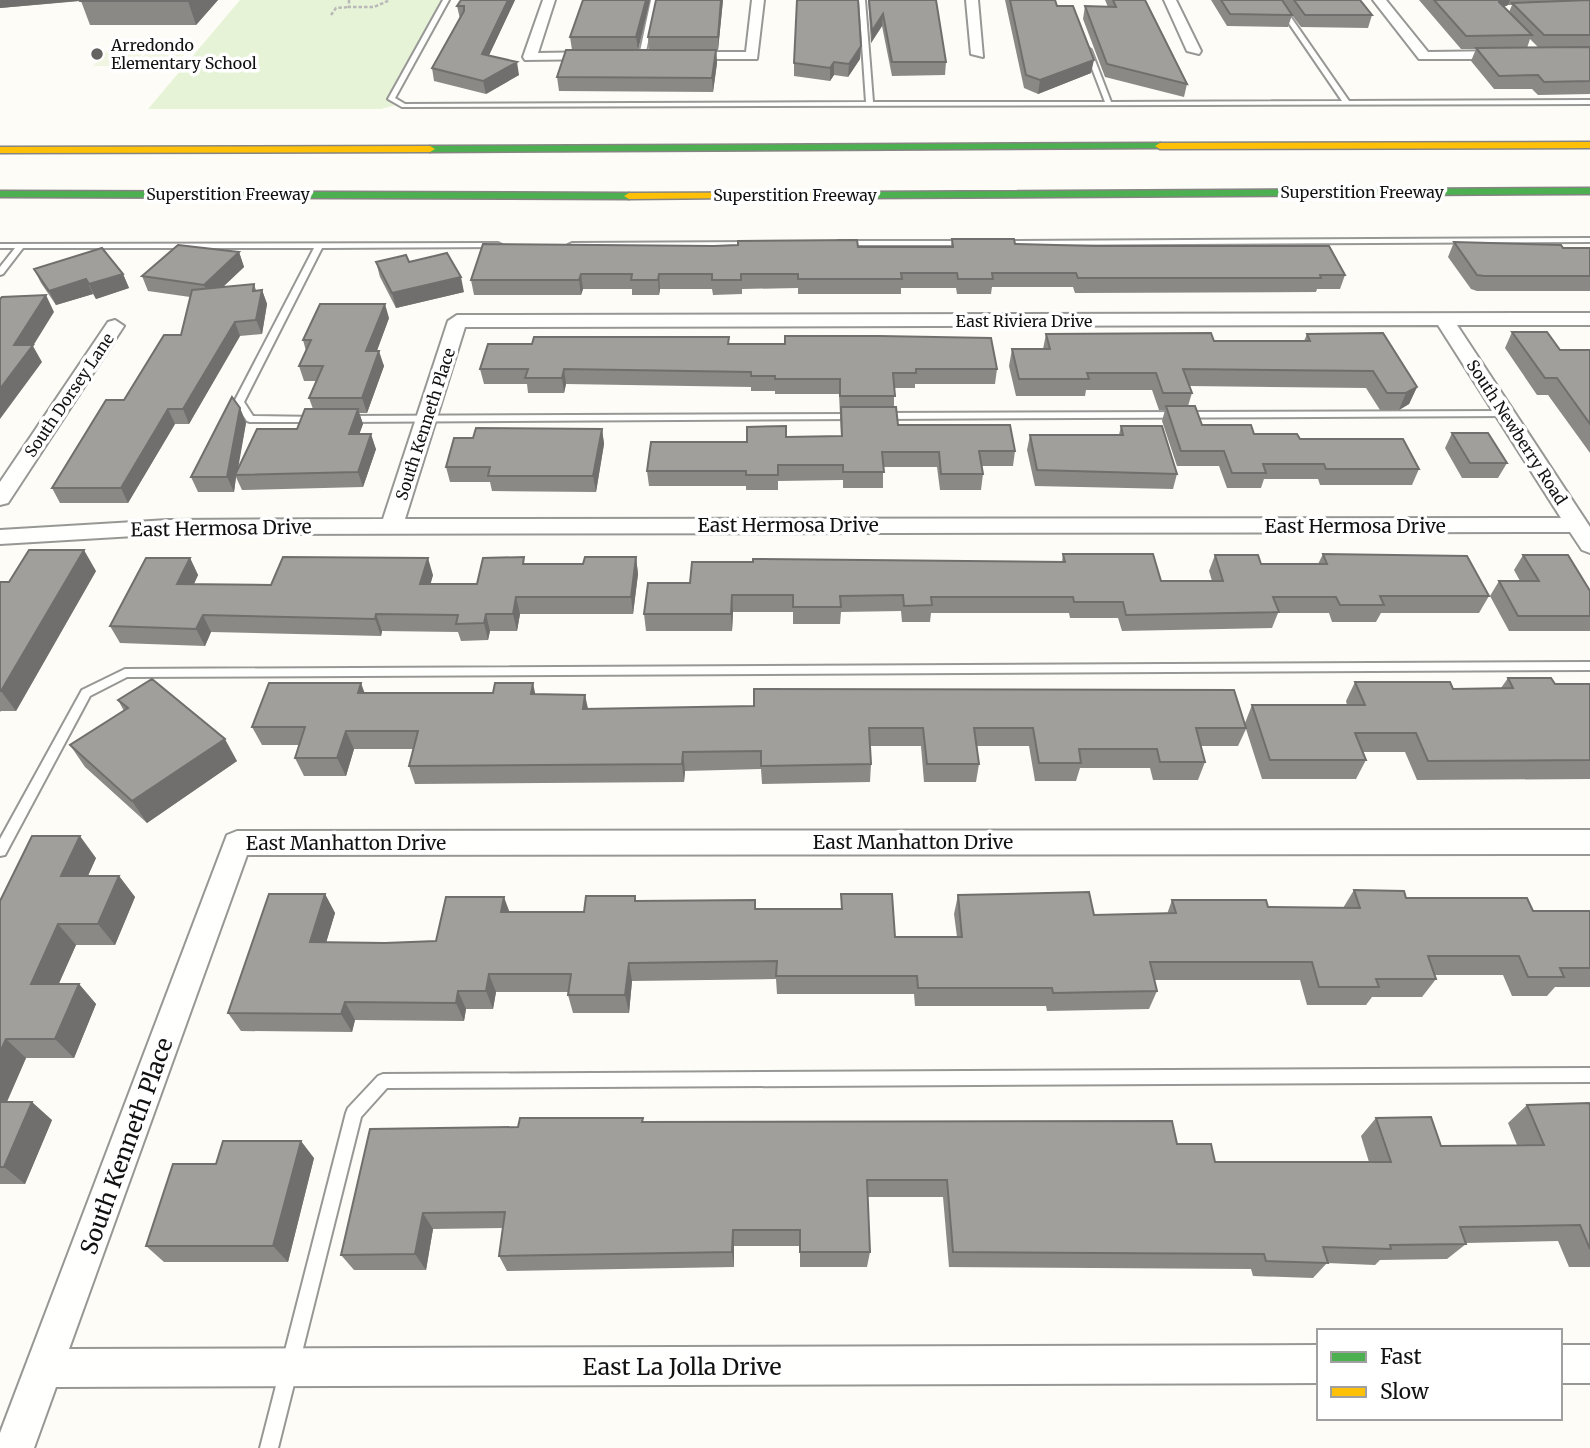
<svg xmlns="http://www.w3.org/2000/svg" width="1590" height="1448" viewBox="0 0 1590 1448" font-family="Merriweather,serif">
	<rect width="100%" height="100%" fill="#fdfcf7"/>
	<path fill="#e7f3d7" d="M240 0H446L391 99 400 104 381 109H148Z"/>
	<path fill="#f0f6e1" d="M117 41H155L132 66H93Z
		M157 41 195 42 173 67 134 66Z"/>
	<g fill="none" stroke-linecap="round" stroke-linejoin="round">
		<defs>
			<path id="lane" d="M443 0H449L395 98 405 104 866 102 859 0H865L873 102H1105L1085 50 1088 48 1091 50 1111 102 1342 101 1273 0H1279L1349 101 1590 100V104L402 107 388 99Z
				M651 0H657L645 56 642 58 639 56Z
				M1590 238V242L999 245 995 243 999 241Z
				M838 241H967L971 243 967 245H841L837 243Z
				M753 242H756V246L572 247 568 245 572 243Z
				M498 243 502 245 501 247 322 248 244 402 253 416 319 417 321 419 316 422H250L247 421 234 402 314 248H23L3 274 0 275V267L15 248H0V244Z
				M1507 411 1512 414 1510 416 881 419 876 416 881 413Z
				M855 414 860 417 858 419 345 422 340 419 345 416Z
				M1590 662V670L127 677 90 696 5 855 0 856V839L82 690 125 669Z
				M1590 1068V1082L387 1088 361 1117 278 1448H260L346 1113 348 1108 378 1076 383 1074Z"/>
			<path id="street" d="M543 0H555L538 53 598 52 603 53V59L525 60 523 57Z
				M752 0H764L757 59H677V53L682 52H746Z
				M966 0H978L983 57 971 54Z
				M1164 0H1176L1201 51 1199 54 1187 51Z
				M1373 0H1386L1428 52 1508 51 1515 55 1508 59H1419Z
				M1590 313V325H1457L1590 527V553L1582 550 1570 532 168 534 0 544V530L168 520 383 519 448 321 457 315ZM1438 325 1561 518 405 519 465 327Z
				M115 320 124 326 8 503 0 505V482L108 322Z
				M1590 830V854L247 855 69 1349 1319 1345V1383L56 1387 34 1448H0V1433L227 835 237 831Z
				M1560 1345H1590V1383H1560Z"/>
			<path id="fast" d="M1160 143 1163 144V148L430 152 425 149 430 146Z
				M1590 188V194L862 198 857 195 862 192Z
				M0 191 629 193 634 196 629 199 0 197Z"/>
			<path id="slow" d="M1590 142V148L1160 149 1155 146 1160 143Z
				M0 147 430 146 435 149 430 152 0 153Z
				M862 192 867 195 865 197 629 199 624 196 629 193Z"/>
		</defs>
		<use href="#lane" stroke="#979795" stroke-width="4"/>
		<use href="#street" stroke="#979795" stroke-width="4"/>
		<use href="#fast" stroke="#858482" stroke-width="3"/>
		<use href="#slow" stroke="#858482" stroke-width="3"/>
		<path stroke="#b9b9b8" stroke-width="2.5" stroke-dasharray="3.5 2" stroke-linecap="butt" d="M349 0V7H374L390 0
			M331 15 336 8 349 7"/>
		<use href="#lane" fill="#fffffe" fill-rule="evenodd"/>
		<use href="#street" fill="#fffffe" fill-rule="evenodd"/>
		<use href="#fast" fill="#4caf50" fill-rule="evenodd"/>
		<use href="#slow" fill="#ffc107" fill-rule="evenodd"/>
	</g>
	<path fill="#8a8986" fill-rule="evenodd" d="M0 0H218L196 25H90L81 1 0 8Z
		M461 0H515L489 55 519 75 486 94 434 81 432 68 460 19 457 6Z
		M583 0H650L638 50H649L648 37 723 0 718 50H675H716L717 63 713 92 559 91 557 77 572 50 570 37Z
		M868 0H936L946 62 945 75 892 76 882 26 871 43Z
		M1005 0H1055L1057 6 1091 73 1038 94 1024 88Z
		M1105 0H1145L1187 84 1184 97 1105 77 1083 19 1085 6 1108 7Z
		M1211 0H1360L1372 15 1368 28 1301 27 1292 15 1288 27 1227 26Z
		M1419 0H1590V94L1538 95 1532 89H1494L1471 61 1476 49H1461ZM1508 5H1512L1509 12 1503 7ZM1530 39 1539 48H1527Z
		M861 46 860 59 848 77 834 75 830 81 794 76V63Z
		M952 239 1015 244 1345 275 1340 289H1317L1316 292 1075 293 1073 287H992L991 294H957L956 288H901V294H798V288L742 289V294L713 295 712 289H660L659 295H632V289H583L581 295H474L471 280 858 247H951Z
		M1454 242 1563 248H1590V291H1477L1471 289 1448 257Z
		M239 252 244 267 223 287 254 284 256 290H262L267 304 262 334 240 336 189 424H175L128 503H60L52 488 124 400 181 335 190 297 148 291 142 276Z
		M376 262 464 292 396 308 380 277Z
		M34 269 123 274 129 288 96 299 93 294 56 305 41 283Z
		M389 318 377 351 384 366 367 413H359L363 424 359 434 376 449 363 487 242 490 236 477 234 492H198L191 477 240 408 246 423 237 470 297 429 313 409 309 398 316 381H304L299 366 306 351 303 340Z
		M1512 332 1560 350H1590V453L1548 395H1537L1505 348Z
		M1046 334 1214 341H1304L1307 334 1417 387 1409 404 1399 410H1380L1366 388 1189 386 1192 393 1188 406 1202 425 1254 434 1300 439 1419 469 1412 485H1320L1318 479H1264L1261 488H1227L1219 466H1177L1162 421 1165 410H1159L1152 390H1086L1085 396H1016L1009 366 1012 349H1043Z
		M729 337V344L997 369 995 384H915V388H894V407L898 425 1015 451 1013 466H982L983 474 981 490H940L937 467H883V488H843V480L778 481V490H746V486H649L647 471 747 442 786 437 841 436 839 394H775V391H751V387L566 384 564 393H528L527 384H484L480 369 532 344Z
		M1121 426 1177 474 1173 489 1035 486 1027 450 1030 435H1119Z
		M602 429 604 444 596 492 492 491 490 482H450L446 467 473 438Z
		M1452 433 1507 463 1498 478H1462L1445 448Z
		M1063 554 1161 581H1212L1209 571 1215 555 1261 564H1318L1323 554 1489 596 1479 613H1381L1376 622H1332L1329 613H1278L1272 628 1122 631 1118 618H1070L1069 613H931L930 622H902L901 611 841 612 840 624H793V612H733L732 631H646L644 614 690 583 753 562H1062Z
		M1523 555 1590 591V631H1509L1490 596 1499 581H1520L1514 570Z
		M636 557 638 574 633 614H520L517 631H490L488 640 461 641 458 632 382 631 381 636 211 632 205 646 120 643 110 626 190 558 198 575 194 584 271 585 433 575 430 584H477L526 564H583Z
		M96 571 16 711H1L0 712V582H9Z
		M1508 678 1555 684H1590V779L1417 780 1405 752H1363L1366 760 1356 779H1262L1246 729 1238 746H1201L1205 762 1198 780H1153L1150 768H1080L1076 781H1035L1029 746H977L979 764 976 782H924L921 746H870L871 764 870 782 762 784 761 769 685 771 684 782 415 784 409 766 413 749H354L346 776H304L295 758 299 745H262L252 727 365 693 535 694 588 708 1245 723 1252 705H1347L1346 701 1355 682 1453 689 1501 688Z
		M118 700 237 761 147 823 85 767 70 745 124 711Z
		M96 858 88 876H119L135 897 115 945H76L58 984H79L96 1004 74 1058H26L7 1102 52 1120 25 1184H0V901Z
		M1354 890 1406 898 1533 911H1590V987H1555L1547 996H1512L1503 975H1435L1436 979 1422 997H1372L1366 1005H1307L1300 980H1154L1157 991 1149 1009 1047 1011 1046 1006H915L914 994H777L776 979 632 981 629 1013H573L568 995V992H496L493 1009H466L464 1021 355 1020 352 1032 241 1031 228 1013 325 894 335 913 326 942 385 943 436 941 509 912H584L636 901 755 909H841V894L895 937H957L954 914 958 895 1094 915 1167 914 1172 900 1268 907 1343 908Z
		M1527 1105 1590 1106V1267H1569L1558 1241 1466 1243V1244L1447 1259 1380 1260 1375 1265 1327 1263 1313 1278 1253 1276 1251 1269 949 1267 943 1197H867L870 1252 867 1267H800V1246H734V1267L507 1271 499 1256 503 1228 433 1229 426 1270H354L341 1255 518 1127 644 1122 1177 1144 1215 1162H1369L1361 1136 1376 1118 1441 1146 1517 1145 1508 1123Z
		M314 1158 288 1262H164L146 1246 216 1164Z"/>
	<path fill="#716f6d" d="M0 0H87L0 8Z
		M189 0H218L196 25 188 1Z
		M508 0H515L484 66 482 54Z
		M646 0H650L638 50 636 37Z
		M721 0H723L718 50V37Z
		M1499 0H1510L1508 5 1495 11Z
		M883 14 882 26 871 43 872 31Z
		M861 46 860 59 848 77 849 64Z
		M716 50 717 63 713 92 712 78Z
		M1094 60 1091 73 1038 94 1040 80Z
		M517 62 519 75 486 94 483 81Z
		M834 62V75L830 81V68Z
		M239 252 244 267 210 299 204 285Z
		M123 274 129 288 96 299 89 284Z
		M581 274 583 289 581 295 579 280Z
		M659 274 660 289 659 295 658 280Z
		M461 277 464 292 396 308 392 293Z
		M86 279 93 294 56 305 49 291Z
		M262 290 267 304 262 334 256 320Z
		M46 295 54 312 33 346 42 362 0 419V389L14 345Z
		M385 304 389 318 371 366 366 351Z
		M235 322 240 336 189 424 183 409Z
		M379 351 384 366 367 413 362 398Z
		M564 369 566 384 564 393 562 378Z
		M1417 387 1409 404 1399 410 1406 393Z
		M240 408 246 423 237 475H235L236 477 234 492 227 477Z
		M168 409 175 424 128 503 121 488Z
		M358 409 363 424 354 449 349 434Z
		M602 429 604 444 596 492 593 476Z
		M371 434 376 449 363 487 358 472Z
		M84 550 96 571 16 711 1 691Z
		M636 557 638 574 633 614 631 597Z
		M190 558 198 575 186 601 177 584Z
		M428 558 433 575 426 601 420 584Z
		M732 595 733 612 732 631 731 614Z
		M516 597 520 614 517 631 513 614Z
		M376 614 382 631 381 636 375 619Z
		M486 614 490 631 488 640 484 623Z
		M203 615 211 632 205 646 196 629Z
		M361 683 368 702 358 693Z
		M533 683 537 702 531 694Z
		M585 695 589 713 583 709Z
		M346 731 354 749 346 776 337 758Z
		M225 739 237 761 147 823 132 801Z
		M683 752 685 771 684 782 682 764Z
		M80 836 96 858 78 897 61 876Z
		M119 876 135 897 115 945 98 924Z
		M325 894 335 913 321 960 310 942Z
		M504 897 511 916 501 912Z
		M58 924 76 945 50 1004 31 984Z
		M629 963 632 981 629 1013 625 995Z
		M489 974 496 992 493 1009 486 991Z
		M79 984 96 1004 74 1058 55 1039Z
		M458 991 466 1009 464 1021 456 1003Z
		M345 1002 355 1020 352 1032 341 1014Z
		M6 1039 26 1058 0 1117V1052Z
		M32 1102 52 1120 25 1184 4 1167Z
		M301 1141 314 1158 288 1262 273 1246Z
		M423 1213 433 1229 426 1270 415 1254Z
		M733 1230 734 1246V1267L732 1252Z"/>
	<path fill="#a19f9c" stroke="#716f6d" stroke-width="2" d="M82 0H189L188 1H81Z
		M461 0H508L482 54 517 62 483 81 432 68 464 11V6H457Z
		M583 0H646L636 37H570Z
		M656 0H721L718 37H648Z
		M797 0H858L861 46 849 64 834 62 830 68 794 63Z
		M869 0H936L946 62H892L883 14 872 31Z
		M1010 0H1055L1057 6H1073L1094 60 1040 80 1026 75Z
		M1113 0H1145L1187 84 1107 64 1085 6 1116 7Z
		M1221 0H1282L1292 15 1230 14Z
		M1294 0H1360L1372 15H1305Z
		M1434 0H1499V2L1532 35 1466 36Z
		M1590 0V35H1544L1512 3Z
		M1590 47V81L1544 82 1538 75 1499 76 1476 48Z
		M566 50H716L712 78 557 77Z
		M952 239H1014L1015 244 1096 246H1329L1345 275H1320L1321 278H1078L1076 273H992L993 279H958L957 273H901L902 279H798V274H741V280H712V274H659L658 280H631L632 274H581L579 280H471L483 244 714 246 738 245V241L857 240 858 247H953Z
		M1454 242 1561 245 1563 248H1590V276H1484L1477 275Z
		M178 245 239 252 204 285 142 276Z
		M102 248 123 274 89 284 86 279 49 291 34 269Z
		M447 253 461 277 392 293 376 262 406 255 409 262Z
		M254 284 253 291 262 290 256 320 235 322 183 409H168L121 488H52L106 400H124L164 335H181L192 290Z
		M46 295 14 345H33L0 389V299L2 297Z
		M320 304H385L366 351H379L362 398H309L323 366H299L311 340H303Z
		M1512 332H1547L1560 350H1590V424L1557 378H1545Z
		M1211 333 1214 341H1310L1307 334 1383 333 1417 387 1406 393H1387L1373 371 1183 369 1192 393H1163L1156 373H1087L1089 379H1019L1012 349H1050L1046 334Z
		M785 336H879L991 338 997 369H916V373H893L895 396H840V379H775V376H751V372L564 369 562 378H525L528 369H480L488 344H532L534 337H729L728 344H785Z
		M232 397 240 408 227 477H191Z
		M1166 406H1195L1202 425H1251L1254 434H1297L1300 439H1403L1419 469H1326L1324 464H1263L1266 473H1232L1224 451H1181Z
		M841 407H896L898 425H1010L1015 451H979L983 474H941L939 452H882L884 472H843V465H778V475H746V471H647L651 442H747V427L786 426V437L842 436Z
		M305 409H358L349 434H371L358 472 235 475 257 429H297Z
		M1121 426H1162L1177 474 1037 470 1030 435H1123Z
		M476 428 602 429 593 476H488L490 467H446L454 438H473Z
		M1452 433H1488L1507 463H1470Z
		M29 550H84L1 691H0V582H9Z
		M1063 554H1153L1161 581H1223L1215 555H1258L1261 564H1327L1323 554 1467 556 1489 596H1380L1384 605H1340L1336 597H1273L1279 612 1126 615 1123 602H1074L1073 597H931L932 605 904 606 903 595 840 596 841 607H793V595H732L731 614H644L648 583H690L692 562H753V559L1065 562Z
		M1523 555H1568L1590 591V616H1518L1499 581H1539Z
		M283 557 428 558 420 584H477L483 558 524 557 523 564H583L585 557H636L631 597H516L513 614H486L484 623 456 624 458 615 376 614 375 619 203 615 196 629 110 626 146 558H190L177 584 271 585Z
		M1508 678H1551L1555 684H1590V760L1428 761 1416 733H1355L1366 760H1270L1252 705H1365L1355 682H1450L1453 689 1513 688Z
		M152 679 225 739 132 801 70 745 128 708 118 700Z
		M269 683H361L358 693H493L495 683H533L531 694 585 695 583 709 754 706V689L1234 690 1246 728H1196L1205 762H1160L1157 749H1079L1081 763H1039L1033 728H974L979 764H927L923 728H869L871 764 761 766V751L683 752 682 764 409 766 418 731H346L337 758H295L305 727H252Z
		M32 836H80L61 876H119L98 924H58L31 984H79L55 1039H6L0 1052V901Z
		M1354 890 1404 891 1406 898H1527L1533 911H1590V968H1560L1564 977H1528L1519 956H1428L1436 979H1376L1379 987H1319L1312 962H1150L1157 991 1053 993 1052 988H918L917 976H776L777 961 629 963 625 995H568L571 974H489L486 991H458L456 1003 345 1002 341 1014 228 1013 269 894H325L310 942 385 943 436 941 446 897H504L501 912H584L586 896H635V901L755 900V909H842L841 894H892L895 937H962L958 895 1089 892 1094 915 1176 913 1172 900H1266L1268 907 1360 908Z
		M0 1102H32L4 1167H0Z
		M1589 1103 1590 1106V1249L1580 1225 1460 1227 1466 1244 1390 1245 1391 1249 1323 1247 1328 1263 1266 1261 1264 1254 953 1252 947 1180H867L870 1252H800V1230H733L732 1252 499 1256 505 1212 423 1213 415 1254 341 1255 370 1129 518 1127 520 1118H643L642 1122 1172 1121 1177 1144H1211L1215 1162H1391L1376 1118 1431 1117 1441 1146 1544 1145 1527 1105Z
		M223 1141H301L273 1246H146L173 1164H216Z"/>
	<circle fill="#646362" stroke="#fff" stroke-width="2.5" cx="97" cy="54" r="7"/>
	<g text-anchor="middle" dominant-baseline="central" stroke-width="7" stroke-linejoin="round" paint-order="stroke">
		<g font-size="16" fill="#111" stroke="#fff" text-anchor="start">
			<text x="111" y="45">Arredondo<tspan x="111" dy="18">Elementary School</tspan></text>
		</g>
		<g font-size="16" fill="#111" stroke="#fff">
			<text x="1362" y="192">Superstition Freeway</text>
			<text x="228" y="194">Superstition Freeway</text>
			<text x="795" y="195">Superstition Freeway</text>
			<text x="1024" y="321">East Riviera Drive</text>
			<text transform="translate(69 395) rotate(-56)">South Dorsey Lane</text>
			<text transform="translate(425 424) rotate(-72)">South Kenneth Place</text>
			<text transform="translate(1517 432) rotate(57)">South Newberry Road</text>
		</g>
		<g font-size="19" fill="#111" stroke="#fff">
			<text x="788" y="525">East Hermosa Drive</text>
			<text x="1355" y="526">East Hermosa Drive</text>
			<text transform="translate(221 528) rotate(-1)">East Hermosa Drive</text>
			<text x="913" y="842">East Manhatton Drive</text>
			<text x="346" y="843">East Manhatton Drive</text>
		</g>
		<g font-size="23" fill="#111" stroke="#fff">
			<text transform="translate(126 1146) rotate(-70)">South Kenneth Place</text>
			<text x="682" y="1366">East La Jolla Drive</text>
		</g>
	</g>
	<rect x="1317" y="1329" width="245" height="91" fill="#ffffff" stroke="#a0a0a0" stroke-width="2"/>
	<rect x="1331" y="1352" width="35" height="10" fill="#4caf50" stroke="#a0a0a0" stroke-width="2"/>
	<text x="1380" y="1364" font-size="21" fill="#111111">Fast</text>
	<rect x="1331" y="1387" width="35" height="10" fill="#ffc107" stroke="#a0a0a0" stroke-width="2"/>
	<text x="1380" y="1399" font-size="21" fill="#111111">Slow</text>
</svg>
